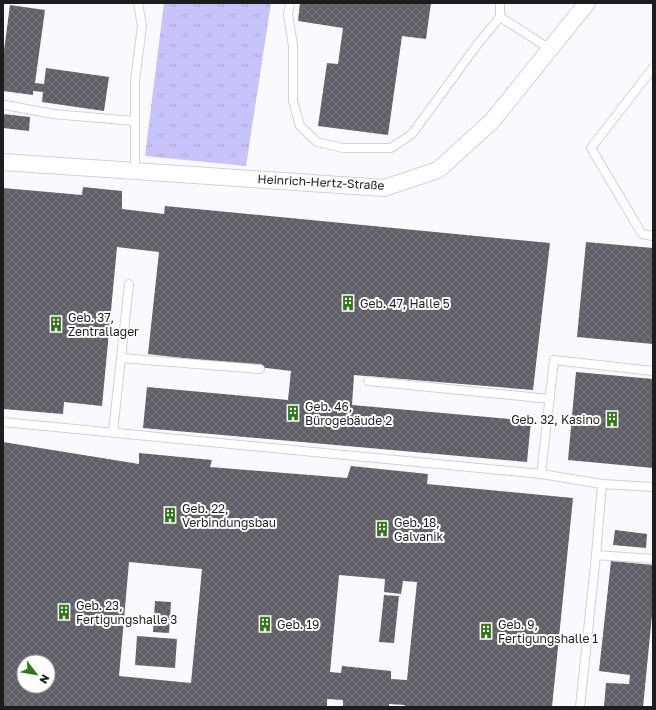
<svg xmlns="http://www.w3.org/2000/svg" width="656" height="710" viewBox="0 0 656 710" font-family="'Golos Text',sans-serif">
	<defs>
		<pattern id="grass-tufts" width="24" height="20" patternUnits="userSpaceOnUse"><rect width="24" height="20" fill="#c9c3fb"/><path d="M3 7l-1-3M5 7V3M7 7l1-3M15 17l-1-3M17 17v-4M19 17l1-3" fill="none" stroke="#aca7d7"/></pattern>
		<pattern id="building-cross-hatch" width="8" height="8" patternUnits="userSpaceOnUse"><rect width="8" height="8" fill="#605f68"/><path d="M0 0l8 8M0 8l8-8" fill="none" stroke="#77767d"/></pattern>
	</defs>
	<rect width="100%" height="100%" fill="#faf9fd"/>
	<path fill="url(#grass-tufts)" d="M164 3H271L246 166 145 156Z"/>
	<path fill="url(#building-cross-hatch)" fill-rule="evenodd" d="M300 3H431L426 39 402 36 388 135 318 126 327 63 338 64 343 28 298 21Z
		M10 5 45 10 35 83 44 84 46 68 109 77 104 111 42 102 43 92 33 91V95L3 91V58Z
		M3 114 30 117 29 131 3 128Z
		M83 187 122 191V209L164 214 165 206 550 243 533 390 354 375 352 405 531 421 527 462 143 428 147 387 288 400 291 371 148 354 159 252 117 247 102 406 64 402 63 414 3 409V188L82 195Z
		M586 242 653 248V344L577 337Z
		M576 372 653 379V468L568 460Z
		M3 442 139 464V453L212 460 210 467 347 478 351 466 428 474 427 484 573 498 552 707H404L405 705 389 704V707H343V700L327 699V707H3ZM129 562 202 569 191 683 119 676ZM339 575 385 579 384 592 401 594 403 581 417 582 407 680 391 679V671L342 666 341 673 330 672ZM24 662H48V686H24Z
		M615 530 647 534 646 548 613 545Z
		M611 561 653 565V605L643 707H604L606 683 629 684 630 675 599 671Z
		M384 595 399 596 394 643 379 642Z
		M155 601 171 602 169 633 153 632Z
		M137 636 177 639 175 668 135 665Z"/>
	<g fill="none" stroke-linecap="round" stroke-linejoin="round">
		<defs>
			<path id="service" d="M290 3 288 14 293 46V101L300 126 317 142 343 148H391L412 134 477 45 500 17V3
				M500 17 550 49
				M653 68 591 148 642 234 653 236
				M5 105 53 114 134 121
				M135 171V81L142 26 138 3
				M121 358 260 369
				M368 381 550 399
				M3 422 541 474 602 484 596 555 580 707
				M113 432 129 284
				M541 474 554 360 653 371
				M602 484 653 487
				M596 555 653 559"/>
			<path id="minor" d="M3 162 384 188 438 170 492 121 587 3"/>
		</defs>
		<use href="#service" stroke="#d2d1db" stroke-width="10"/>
		<use href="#minor" stroke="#d2d1db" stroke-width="18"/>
		<use href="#service" stroke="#fff" stroke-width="8"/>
		<use href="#minor" stroke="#fff" stroke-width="16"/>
	</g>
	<defs>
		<symbol id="building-bare" viewBox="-9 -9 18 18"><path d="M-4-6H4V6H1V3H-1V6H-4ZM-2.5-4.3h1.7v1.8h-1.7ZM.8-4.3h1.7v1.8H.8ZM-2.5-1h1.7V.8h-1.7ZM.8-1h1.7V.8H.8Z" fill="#317719" stroke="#fff" stroke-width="2.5" paint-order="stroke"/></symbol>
	</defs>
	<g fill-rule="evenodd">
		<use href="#building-bare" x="337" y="292" width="22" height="22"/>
		<use href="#building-bare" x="45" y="313" width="22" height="22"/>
		<use href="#building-bare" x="282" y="402" width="22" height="22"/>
		<use href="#building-bare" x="601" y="408" width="22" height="22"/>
		<use href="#building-bare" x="159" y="504" width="22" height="22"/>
		<use href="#building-bare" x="371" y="518" width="22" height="22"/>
		<use href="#building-bare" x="53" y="601" width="22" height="22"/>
		<use href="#building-bare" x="254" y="613" width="22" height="22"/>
		<use href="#building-bare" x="475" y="620" width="22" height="22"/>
	</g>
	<g text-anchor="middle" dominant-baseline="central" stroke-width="4" stroke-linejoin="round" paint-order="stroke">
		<g font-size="12" fill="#1d1d20" stroke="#fff">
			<text transform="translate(321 182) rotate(3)">Heinrich-Hertz-Straße</text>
		</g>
		<g font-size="12" fill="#1d1d20" stroke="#fff" text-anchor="start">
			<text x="360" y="303">Geb. 47, Halle 5</text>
			<text x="68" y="317">Geb. 37,<tspan x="68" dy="14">Zentrallager</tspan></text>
			<text x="305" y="406">Geb. 46,<tspan x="305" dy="14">Bürogebäude 2</tspan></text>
			<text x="600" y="419" text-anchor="end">Geb. 32, Kasino</text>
			<text x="182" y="508">Geb. 22,<tspan x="182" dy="14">Verbindungsbau</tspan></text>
			<text x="394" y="522">Geb. 18,<tspan x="394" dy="14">Galvanik</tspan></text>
			<text x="76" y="605">Geb. 23,<tspan x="76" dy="14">Fertigungshalle 3</tspan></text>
			<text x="277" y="624">Geb. 19</text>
			<text x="498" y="624">Geb. 9,<tspan x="498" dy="14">Fertigungshalle 1</tspan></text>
		</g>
	</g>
	<rect width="656" height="710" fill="none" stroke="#1d1d20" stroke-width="8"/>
	<g transform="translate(36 674) rotate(121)"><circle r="19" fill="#ffffff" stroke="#a5a5a6"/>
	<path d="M0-3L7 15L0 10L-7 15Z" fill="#317719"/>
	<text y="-6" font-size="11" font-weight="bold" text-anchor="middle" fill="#1d1d20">N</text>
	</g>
</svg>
